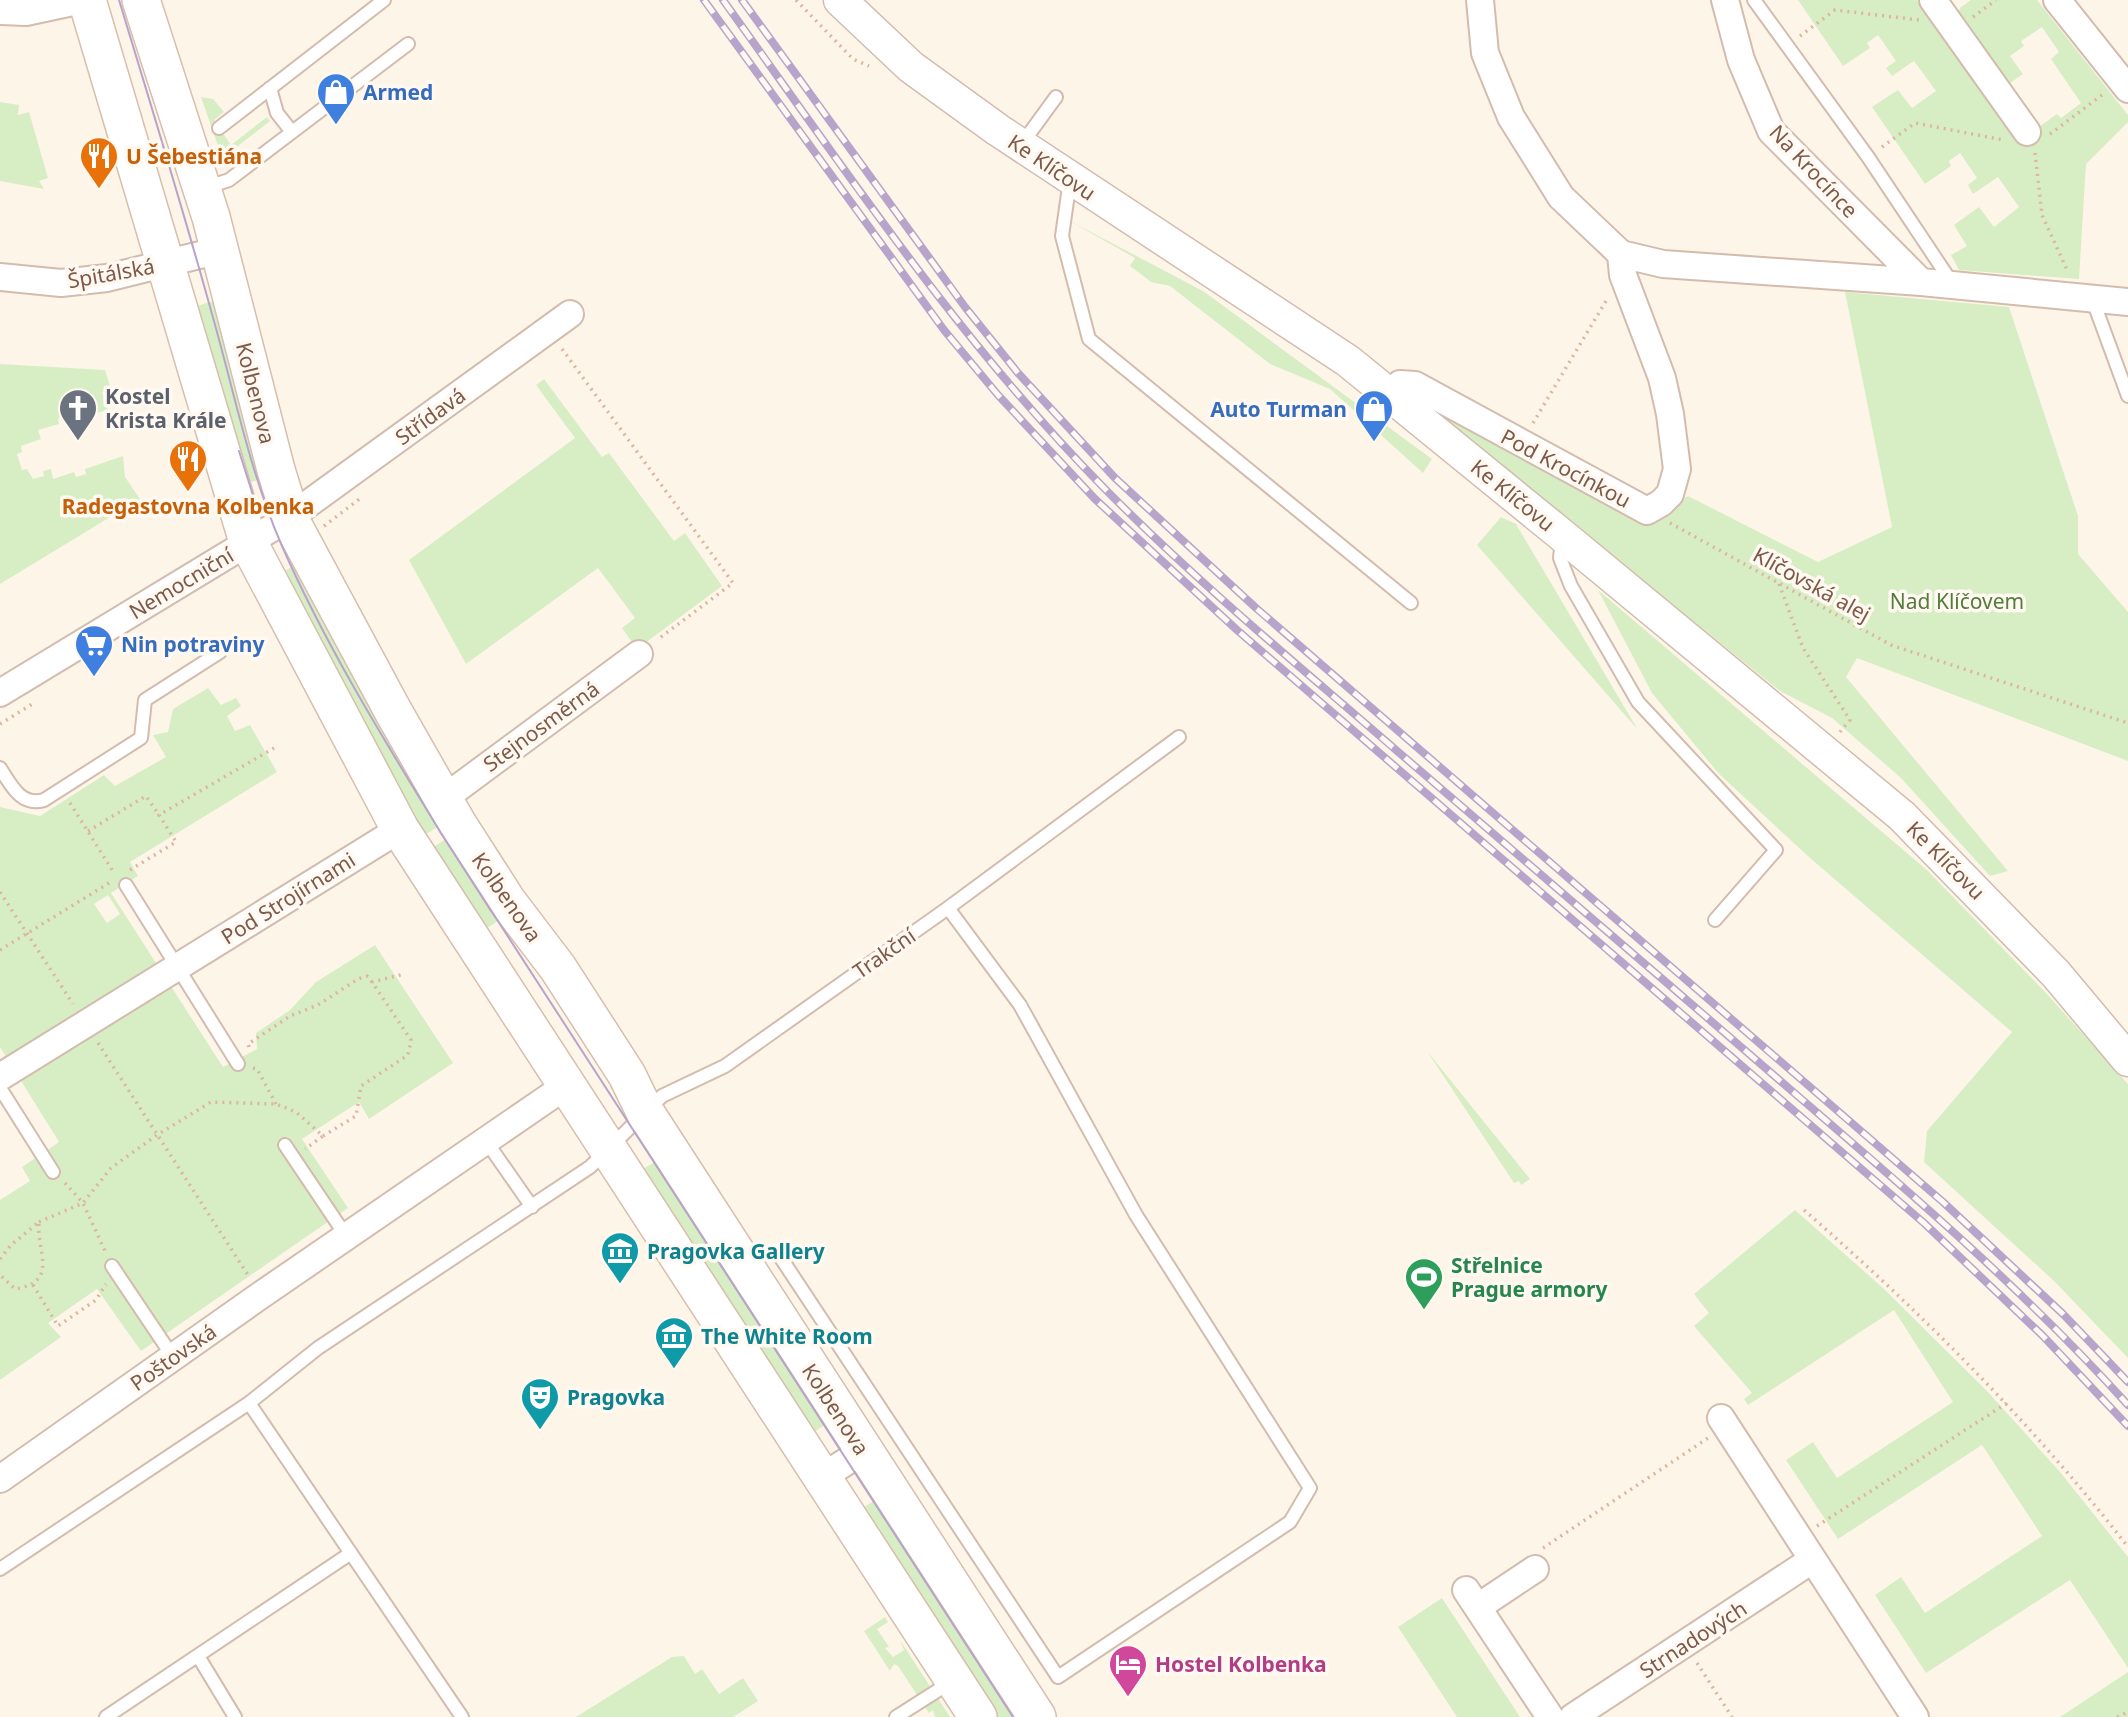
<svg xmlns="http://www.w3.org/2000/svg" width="2128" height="1717" viewBox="0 0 2128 1717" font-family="'Noto Sans',sans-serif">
	<rect width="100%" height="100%" fill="#fef5e9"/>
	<path fill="#d7eec5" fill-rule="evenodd" d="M1798 0H1917L2015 139H2022L2057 114 2061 118 2081 103 2051 59 2059 52 2042 27 2021 41 2024 46 2010 56 2023 74 2006 86 1955 19 1961 7 1971 0H2037L2128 115V122L2086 164 2079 279 1959 270 1951 255 1967 246 1954 225 1979 207 1994 227 2019 207 1998 177 1973 194 1968 185 1977 178 1960 153 1949 161 1951 166 1925 184 1872 107 1898 90 1912 108 1936 91 1914 61 1892 76 1886 68 1896 61 1878 35 1867 43 1870 48 1843 66Z
		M201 97 213 99 224 112 214 120 231 145 267 117 270 121 234 149 225 166Z
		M0 102 19 105 18 115 29 112 48 178 39 181 44 189 0 181Z
		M1068 220 1203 291 1432 459 1423 473 1330 389 1270 364 1170 286 1151 282 1130 266 1135 258Z
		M1845 292 2009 307 2078 516V554L2128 612V761L1857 658 1846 677 2008 871 1990 876 1901 778 1832 718 1780 691 1429 408 1442 407 1644 521 1688 496 1818 562 1892 527Z
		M217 300 264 478 242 485 190 308Z
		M0 364 105 370 111 389 102 392 108 410 70 420 68 415 58 418 59 424 38 430 41 439 21 446 22 452 17 454 22 470 27 469 33 479 44 476 43 471 51 469 53 479 74 472 76 477 86 474 85 469 123 456 125 477 140 499 0 584Z
		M544 379 602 457 609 453 674 541 685 533 722 586 637 649 622 628 635 618 598 568 466 664 409 560 575 438 536 385Z
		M1501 517 1516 524 1638 730 1477 545Z
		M298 564 443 824 421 837 278 574Z
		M1598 590 1928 871 2046 993 2128 1084V1358L2054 1281 1924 1162 1927 1131 2012 1032 1810 858 1719 774 1652 693Z
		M208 688 221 705 236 698 241 706 227 716 235 731 250 725 277 772 130 862 138 876 111 893 223 1067 257 1049 256 1033 290 1010 316 982 375 945 453 1063 369 1119 359 1102 302 1139 348 1208 141 1351 97 1289 48 1323 61 1337 0 1380V1200L30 1181 22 1167 59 1142 0 1047V807L40 816 104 775 115 786 166 757 153 735 168 732 173 709ZM108 895 120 914 107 923 94 904Z
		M451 836 505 916 480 933 428 850Z
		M1427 1051 1530 1179 1521 1185 1519 1181 1514 1183Z
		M658 1160 829 1422 810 1435 638 1172Z
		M1795 1210 1883 1288 1988 1392 2060 1472 2128 1557V1668L2070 1580 1926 1673 1875 1595 1901 1577 1925 1613 2042 1536 1982 1445 1838 1539 1786 1460 1813 1442 1837 1478 1953 1402 1894 1310 1748 1405 1744 1399 1752 1393 1694 1326 1709 1313 1694 1294Z
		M878 1498 1022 1717H994L860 1510Z
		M1442 1598 1520 1717H1457L1398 1627Z
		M885 1617 888 1622 877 1629 889 1647 885 1648 893 1657 904 1650 900 1640 950 1717H935L933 1710 929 1713 898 1666 894 1664 890 1671 864 1631Z
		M684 1656 695 1674 702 1669 719 1694 743 1678 758 1701 733 1717H576L672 1657Z
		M2128 1672V1717H2060Z"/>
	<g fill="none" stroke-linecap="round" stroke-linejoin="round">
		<defs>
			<path id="service" d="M1754 0 1868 157 1952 283
				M270 88 277 113 292 132
				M219 128 384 0
				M1021 145 1056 97
				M1070 180 1062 236 1089 339 1411 603
				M205 188 229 180 408 44
				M2092 298 2128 396
				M1562 540 1560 558 1571 586 1638 702 1776 850 1715 920
				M0 768C11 785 21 807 44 800L141 738 145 700 220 652
				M126 885 238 1064
				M0 1088 53 1172
				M486 1141 532 1207
				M285 1145 346 1236
				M781 1258 1058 1677 1290 1522 1310 1488 1136 1215 1020 1005 948 908
				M112 1266 173 1357
				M249 1403 462 1717
				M0 1569 249 1403 318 1348 590 1167 662 1096 725 1066 948 908 1179 737
				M198 1656 235 1717
				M106 1717 351 1553
				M896 1717 951 1682"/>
			<path id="minor" d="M1480 0 1485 53 1511 117 1561 197 1621 254 1663 264 1921 282 2128 302
				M1725 0 1741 60 1771 131 1921 282
				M1933 0 2027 132
				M2057 0 2128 89
				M0 11 26 12 82 0
				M0 277 61 283 107 278 220 250
				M1390 395 1400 384 1415 385 1647 511 1661 503 1670 494 1677 469 1670 414 1662 378 1623 275 1621 254
				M0 693 290 517 570 314
				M443 799 639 654
				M0 1077 400 829
				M1721 1418 1915 1717
				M822 1477 863 1451
				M0 1479 261 1295 551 1096
				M1466 1590 1550 1717
				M1478 1607 1535 1569
				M1573 1717 1812 1560"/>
			<path id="tertiary" d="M840 0 911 67 998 130 1348 361 1563 536 1902 816 2056 974 2128 1060"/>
			<path id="secondary" d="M87 0 248 542 400 829 978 1717
				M141 0 211 217 276 470 293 525 393 711 457 823 507 901 558 968 627 1075 645 1112 1037 1717"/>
		</defs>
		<use href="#service" stroke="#d3bcad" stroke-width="16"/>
		<use href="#minor" stroke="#d3bcad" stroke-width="30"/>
		<use href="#tertiary" stroke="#d3bcad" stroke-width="35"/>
		<use href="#secondary" stroke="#d8beac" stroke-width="40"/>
		<path stroke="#ddb5a0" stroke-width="3.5" stroke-dasharray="2 5" stroke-linecap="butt" d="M796 0 853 59 869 66
			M1973 17 1996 0
			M1800 36 1835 10 1919 20
			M2050 134 2102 95
			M1882 147 1915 123 2004 140
			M2035 153 2042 215 2068 272
			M562 349 733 583 657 640
			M1533 423 1606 301
			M1670 523 1891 645 2128 723
			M324 526 362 497
			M1779 584 1803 648 1850 720 1840 732
			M0 724 34 703
			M70 803 114 873
			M88 831 146 796 159 815
			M130 870 176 842 159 815 274 748
			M0 892 73 1004
			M0 950 109 883
			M98 1043 248 1275
			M249 1047 248 1044 290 1016 318 1005 358 979 367 976 372 982
			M253 1068 257 1069 276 1104
			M323 1136 356 1116 361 1086 408 1055 411 1040 372 982 404 974
			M65 1183 83 1203 105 1251
			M1804 1210C1922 1313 2032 1423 2128 1547
			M39 1222 83 1203 111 1168 157 1135 211 1102 276 1104 296 1112 323 1136 305 1149
			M0 1259 11 1245 39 1222C36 1251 60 1282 15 1289L0 1275
			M33 1285 58 1326 96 1300 106 1284
			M1817 1526 2007 1403
			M1543 1548 1708 1438
			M1697 1663 1732 1717
			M2117 1717 2128 1712"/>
		<use href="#service" stroke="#fff" stroke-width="12"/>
		<use href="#minor" stroke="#fff" stroke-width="26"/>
		<use href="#tertiary" stroke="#fff" stroke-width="32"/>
		<use href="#secondary" stroke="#fff" stroke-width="37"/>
		<path stroke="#b8a4cb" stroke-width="2" d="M119 0C151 105 183 209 212 314 234 391 250 473 282 546 326 646 384 740 441 833L1013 1717
			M239 451 258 511"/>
		<defs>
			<path id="rail" d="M704 0 944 330 998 395 1095 499 1237 630 1924 1223 2043 1336 2128 1426
				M723 0C844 168 959 341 1105 489 1197 582 1298 665 1396 750 1531 866 1665 981 1799 1097 1913 1195 2027 1293 2128 1405
				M742 0 965 307 1018 373 1115 478 1256 608 1943 1202 2063 1314 2128 1382"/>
		</defs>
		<use href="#rail" stroke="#b8a4cb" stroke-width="8"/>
		<use href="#rail" stroke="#fff9f1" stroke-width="5" stroke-dasharray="16" stroke-linecap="butt"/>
	</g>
	<defs>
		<symbol id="shop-pin" viewBox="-11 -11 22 30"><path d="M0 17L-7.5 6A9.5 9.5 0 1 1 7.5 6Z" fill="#3f7fe0" stroke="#fff9f1"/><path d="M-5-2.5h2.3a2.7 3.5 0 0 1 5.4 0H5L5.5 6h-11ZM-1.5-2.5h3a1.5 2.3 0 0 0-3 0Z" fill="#fff"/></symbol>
		<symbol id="restaurant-pin" viewBox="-11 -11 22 30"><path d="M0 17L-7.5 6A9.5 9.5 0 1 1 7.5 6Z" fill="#e8710a" stroke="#fff9f1"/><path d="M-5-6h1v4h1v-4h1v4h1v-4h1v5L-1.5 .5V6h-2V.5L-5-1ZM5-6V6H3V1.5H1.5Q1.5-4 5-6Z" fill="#fff"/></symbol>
		<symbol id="church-pin" viewBox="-11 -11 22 30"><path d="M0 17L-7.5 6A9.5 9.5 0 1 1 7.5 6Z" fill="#6b7280" stroke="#fff9f1"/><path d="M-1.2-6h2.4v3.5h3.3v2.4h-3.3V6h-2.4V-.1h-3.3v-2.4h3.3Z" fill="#fff"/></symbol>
		<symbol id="supermarket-pin" viewBox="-11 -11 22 30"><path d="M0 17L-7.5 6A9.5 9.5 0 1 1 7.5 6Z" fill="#3f7fe0" stroke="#fff9f1"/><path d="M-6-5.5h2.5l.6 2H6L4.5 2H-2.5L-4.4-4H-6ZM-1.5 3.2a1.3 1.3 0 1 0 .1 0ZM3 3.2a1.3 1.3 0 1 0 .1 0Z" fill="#fff"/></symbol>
		<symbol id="museum-pin" viewBox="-11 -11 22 30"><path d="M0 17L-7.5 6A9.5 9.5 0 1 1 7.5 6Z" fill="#0f9aa8" stroke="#fff9f1"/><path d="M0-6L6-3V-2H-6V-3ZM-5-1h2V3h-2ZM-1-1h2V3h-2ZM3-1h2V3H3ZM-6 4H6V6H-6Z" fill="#fff"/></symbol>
		<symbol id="stadium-pin" viewBox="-11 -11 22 30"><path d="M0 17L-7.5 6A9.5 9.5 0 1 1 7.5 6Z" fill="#2e9e5b" stroke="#fff9f1"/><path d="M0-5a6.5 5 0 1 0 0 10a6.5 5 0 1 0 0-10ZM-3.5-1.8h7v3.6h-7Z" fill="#fff"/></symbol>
		<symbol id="theatre-pin" viewBox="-11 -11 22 30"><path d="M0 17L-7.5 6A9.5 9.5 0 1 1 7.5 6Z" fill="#0f9aa8" stroke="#fff9f1"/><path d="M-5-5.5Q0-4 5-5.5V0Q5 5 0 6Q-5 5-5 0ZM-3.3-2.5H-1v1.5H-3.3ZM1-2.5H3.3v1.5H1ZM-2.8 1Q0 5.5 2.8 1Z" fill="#fff"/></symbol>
		<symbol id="hotel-pin" viewBox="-11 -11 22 30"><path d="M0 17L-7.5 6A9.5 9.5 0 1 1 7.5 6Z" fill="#d1479c" stroke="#fff9f1"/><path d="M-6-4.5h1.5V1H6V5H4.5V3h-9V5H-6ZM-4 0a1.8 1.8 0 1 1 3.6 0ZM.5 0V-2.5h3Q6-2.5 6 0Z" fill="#fff"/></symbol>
	</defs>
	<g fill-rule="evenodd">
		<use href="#shop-pin" x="314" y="70" width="44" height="60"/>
		<use href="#restaurant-pin" x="77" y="134" width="44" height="60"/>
		<use href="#church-pin" x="56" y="386" width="44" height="60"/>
		<use href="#shop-pin" x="1352" y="387" width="44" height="60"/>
		<use href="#restaurant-pin" x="166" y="437" width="44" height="60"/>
		<use href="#supermarket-pin" x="72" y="622" width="44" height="60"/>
		<use href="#museum-pin" x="598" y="1229" width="44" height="60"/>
		<use href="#stadium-pin" x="1402" y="1255" width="44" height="60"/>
		<use href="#museum-pin" x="652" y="1314" width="44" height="60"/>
		<use href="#theatre-pin" x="518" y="1375" width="44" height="60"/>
		<use href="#hotel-pin" x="1106" y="1642" width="44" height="60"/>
	</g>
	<g text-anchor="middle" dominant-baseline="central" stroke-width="7" stroke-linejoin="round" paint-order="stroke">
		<g font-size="21" font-weight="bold" fill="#366cbe" stroke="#fff9f1" text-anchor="start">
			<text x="363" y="92">Armed</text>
			<text x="1347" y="409" text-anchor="end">Auto Turman</text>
			<text x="121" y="644">Nin potraviny</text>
		</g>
		<g font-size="21" font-weight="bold" fill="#c56008" stroke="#fff9f1" text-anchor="start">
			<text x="126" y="156">U Šebestiána</text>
			<text x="188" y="506" text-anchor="middle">Radegastovna Kolbenka</text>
		</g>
		<g font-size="21" fill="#7d5949" stroke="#fff9f1">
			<text transform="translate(1052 167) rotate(34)">Ke Klíčovu</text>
			<text transform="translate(1814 171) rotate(47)">Na Krocínce</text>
			<text transform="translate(111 273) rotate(-10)">Špitálská</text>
			<text transform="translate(256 393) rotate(76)">Kolbenova</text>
			<text transform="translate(430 416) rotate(-36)">Střídavá</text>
			<text transform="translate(1566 468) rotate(28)">Pod Krocínkou</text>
			<text transform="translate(1513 495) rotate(39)">Ke Klíčovu</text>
			<text transform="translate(181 583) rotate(-31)">Nemocniční</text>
			<text transform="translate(1812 584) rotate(29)">Klíčovská alej</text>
			<text transform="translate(541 726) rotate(-36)">Stejnosměrná</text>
			<text transform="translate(1946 860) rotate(45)">Ke Klíčovu</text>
			<text transform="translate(507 897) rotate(55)">Kolbenova</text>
			<text transform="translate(288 898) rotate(-32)">Pod Strojírnami</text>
			<text transform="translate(884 953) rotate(-35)">Trakční</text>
			<text transform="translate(173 1357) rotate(-35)">Poštovská</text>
			<text transform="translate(836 1409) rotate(57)">Kolbenova</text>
			<text transform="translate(1693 1639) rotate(-33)">Strnadových</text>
		</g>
		<g font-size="21" font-weight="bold" fill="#5b616d" stroke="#fff9f1" text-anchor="start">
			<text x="105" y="396">Kostel<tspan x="105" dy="24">Krista Krále</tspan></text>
		</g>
		<g font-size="21" fill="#527d3c" stroke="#fff9f1">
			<text x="1957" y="601">Nad Klíčovem</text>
		</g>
		<g font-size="21" font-weight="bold" fill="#0d838f" stroke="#fff9f1" text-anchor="start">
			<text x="647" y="1251">Pragovka Gallery</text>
			<text x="701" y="1336">The White Room</text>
			<text x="567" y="1397">Pragovka</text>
		</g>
		<g font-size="21" font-weight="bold" fill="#27864d" stroke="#fff9f1" text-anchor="start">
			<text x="1451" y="1265">Střelnice<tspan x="1451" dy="24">Prague armory</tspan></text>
		</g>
		<g font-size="21" font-weight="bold" fill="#b23c85" stroke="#fff9f1" text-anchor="start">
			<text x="1155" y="1664">Hostel Kolbenka</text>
		</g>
	</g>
</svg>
